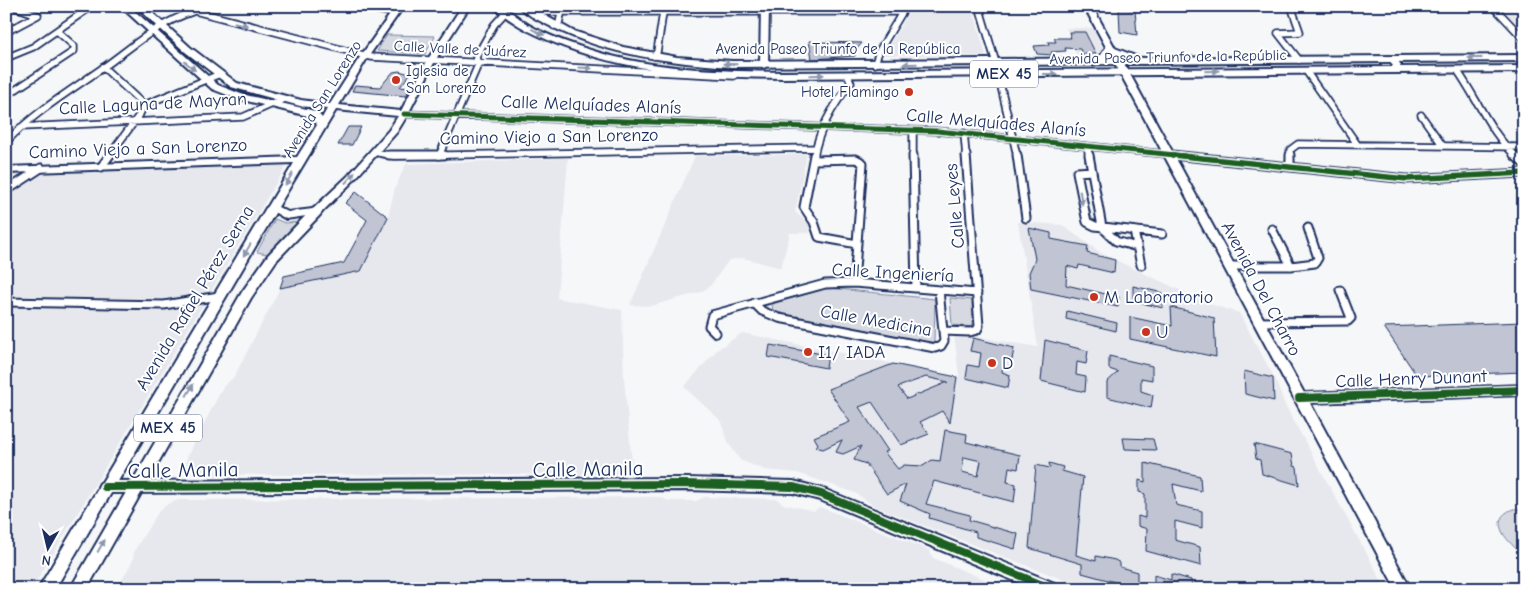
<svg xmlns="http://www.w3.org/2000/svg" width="1530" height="595" viewBox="0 0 1530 595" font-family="'Comic Neue',sans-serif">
	<rect width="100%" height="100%" fill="#f6f7f9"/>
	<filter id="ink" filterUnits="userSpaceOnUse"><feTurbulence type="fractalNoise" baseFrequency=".02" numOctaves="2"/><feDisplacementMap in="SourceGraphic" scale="10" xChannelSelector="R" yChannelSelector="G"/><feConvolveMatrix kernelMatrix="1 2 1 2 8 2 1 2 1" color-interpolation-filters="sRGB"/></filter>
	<g filter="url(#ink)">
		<path fill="#e6e8ee" d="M912 6H949L973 9 986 56 884 55Z
			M1520 6H1524V26H1518L1500 7 1522 9Z
			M1066 28H1093L1103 49 1096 55 1077 56Z
			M807 154 795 212 809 224 810 233H790L781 268 743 258 729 260 710 286 701 292 651 306 630 305 695 156Z
			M568 158 557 298 622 310 624 379 633 474 195 475 185 470 187 457 223 387 234 377 280 288 361 271 388 217 395 188 406 164Z
			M287 165 32 589H6V178L18 174 53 171Z
			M1018 222 1062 225 1101 253 1128 266 1210 304 1239 313 1275 379 1285 405 1386 589H1087L876 507 855 493 821 481 797 473 765 470 740 460 729 444 720 420 684 387 717 350 742 333 959 377 954 333 1038 347Z
			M660 497 669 501H696L705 497 777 499 783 504 814 511 820 507 929 550 933 558 1008 589H117L133 560 134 551 159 511 169 503 179 500Z"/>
		<path fill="#d6d9e2" stroke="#7884a0" d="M387 35 434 36 435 37 425 54 377 51Z
			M275 219 285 223 298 222 267 254 257 252Z
			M829 288 935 299 934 343 773 312 772 305 776 302Z
			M950 298 972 300 973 327 952 325Z
			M1513 509H1524V555C1509 544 1485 520 1513 509Z"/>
		<path fill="#c0c4d3" stroke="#1b2f5e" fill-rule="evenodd" d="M1119 9 1135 10 1137 35 1120 32Z
			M1069 32H1085L1096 54H1083L1080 49 1065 48 1066 51 1051 52 1053 55 1037 54 1034 46 1049 45 1048 42H1056L1054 38H1071Z
			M809 41 820 42 862 43 855 51V56L812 59Z
			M399 71 410 74 400 87 410 88 406 96 352 91 355 85 380 87 393 72Z
			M348 127H361L352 145H338Z
			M356 192 388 217 361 271 280 288 284 276 344 263 367 220 345 203Z
			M1029 228 1051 233V239L1088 246 1087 253 1115 260 1114 273 1079 265 1078 269 1067 266 1066 285 1119 297 1118 307 1031 289 1029 273 1035 259Z
			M1133 286 1163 293V308L1133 301Z
			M1171 307 1214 318 1216 357 1130 339V317L1172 326Z
			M1067 311 1117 323 1116 331 1066 319Z
			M1524 322V372L1417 376 1384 327Z
			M973 338 1014 348 1012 360 1004 359 1002 372 1010 375 1008 388 966 378 968 365 979 367 981 353 970 351Z
			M1045 340 1088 351 1086 364 1077 362 1076 375 1086 377 1085 392 1041 381Z
			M770 345 828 355 826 368 768 357Z
			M1109 356 1152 366V380L1141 378V391L1153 395 1151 408 1107 397V382L1118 372 1109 369Z
			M893 364 957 377 950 423 942 411 920 422 929 434 901 445 872 402 859 407 888 451 884 452 898 469 904 465 923 466 932 460 940 461 945 430 967 434 966 442 1020 455 1018 469 1009 467 1007 482 1016 484 1014 502 934 481 926 504 970 515 969 520 1018 534 1015 549 976 537V532L929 518 930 514 900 501 906 484 887 494 866 464 854 460 861 446 843 454 836 452 842 440 823 449 816 447 818 444 814 437 850 422 828 389ZM926 377 948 382 907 399 898 387ZM964 457 981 461 978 476 962 472Z
			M1244 371 1273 378 1274 401 1245 394Z
			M1123 438 1153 439 1156 450 1125 449Z
			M1254 444 1292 454 1294 466 1297 467 1299 485 1262 474 1260 460 1256 459Z
			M1049 463 1063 467 1062 471 1083 477 1076 555 1096 561V556L1115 560 1120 563V567L1137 572V588L1082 573V564L1029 548 1036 465 1050 468Z
			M1145 463 1200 476 1201 491 1173 484 1176 505 1202 511V528L1175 521V540L1200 547 1201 566 1146 551 1147 529 1138 526V516L1145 518V494L1139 492V480L1145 482Z
			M1171 574 1191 580 1192 589H1154V575L1171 580Z"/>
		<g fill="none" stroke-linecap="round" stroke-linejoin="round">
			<defs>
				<path id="street-far1" d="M176 6 371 57 734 76
					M354 6 395 13
					M979 6 996 63
					M1493 6 1524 39
					M533 14 540 12H902
					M554 26 559 23 563 6
					M6 32 38 15 12 6
					M1278 33 1300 32 1291 6
					M1278 33 1299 60
					M654 56 657 52 664 6
					M6 58 33 47 92 6
					M875 64 879 51 906 6
					M103 67 144 105
					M1457 70C1477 98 1490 133 1516 156
					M1306 71 1357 144
					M998 74 1017 156
					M6 96 74 51V46L57 31
					M404 114 937 131 1185 156
					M1421 115 1443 146
					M21 127 243 117 284 99
					M913 131V156
					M964 133 966 156
					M6 142C35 112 70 91 104 67 132 47 158 23 192 12
					M1087 146 1089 156
					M374 152 394 156 815 148
					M109 156 140 114 144 105 220 74
					M439 156 478 65 476 57 494 25 505 13
					M814 156C819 129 834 104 851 83L848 75
					M1290 156V150L1298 144 1524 147"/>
				<path id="street" d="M389 155H444
					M814 155 804 207 814 222 819 237 857 244
					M913 155 916 288
					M1017 155 1026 218
					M1089 155 1102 227 1116 241 1137 247
					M1172 155 1407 179 1524 173
					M1290 155V167
					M1514 155 1524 164
					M813 160 856 159 863 163 854 283
					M101 167 110 155
					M1092 171 1077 172 1087 222 1095 226 1162 234
					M6 191 41 168
					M1272 229 1291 266
					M1134 231 1141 265
					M1229 266H1291L1315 263 1318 258 1308 228
					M6 302 164 305 219 296
					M754 303 762 311 779 318 935 348 941 346 944 341 939 290
					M1258 322 1348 321 1351 318 1340 290
					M943 331 970 332 977 330 979 326 966 155
					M716 333 709 326 712 315 825 284 854 283 977 293"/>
				<path id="secondary" d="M120 6H129L218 85 241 94 311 110 318 113 322 118 327 109 300 106 231 87 184 51 136 6H145L190 47 237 83 301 100 330 104 358 60 396 6H404L366 60 339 105 401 111 428 59 462 6H470L436 59 408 114 397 132 353 181 320 214 286 219 267 208 294 163 6 173V167L297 157 317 125 312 117 235 98 212 89ZM336 110 398 116 389 130 347 177 313 209 288 212 278 207Z
					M761 6H769L768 65 764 68 760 65Z
					M1084 6H1092L1115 48 1148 61 1144 64 1120 56 1304 393 1524 385V395L1310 403 1411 589H1396L1110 54C1106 60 1100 63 1093 65L1089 62 1101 55 1106 47Z
					M1389 57H1395L1401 65 1397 72 1394 73 1390 70 1393 65 1388 59Z
					M686 478 793 481 821 488 1057 584 1059 589H1034L820 500 793 493 686 490 105 493 100 491 98 487 100 483 105 481Z"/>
				<path id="primary" d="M493 6C508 6 516 17 529 25 550 37 574 45 597 52 657 70 721 71 783 72L1524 66V72L783 78C700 77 613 72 537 35 522 28 505 18 493 6Z
					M518 6H528L573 31 623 47 677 57 732 61 1524 55V61L732 67C671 63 609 55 554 28 542 22 528 16 518 6Z
					M272 204 278 208 55 589H38L266 208Z
					M316 208 322 212 320 215 276 261 251 298 87 589H70L242 292 268 255 312 209Z"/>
			</defs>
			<use href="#street-far1" stroke="#1b2f5e" stroke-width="9"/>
			<use href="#street" stroke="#1b2f5e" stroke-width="11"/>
			<use href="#secondary" stroke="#1b2f5e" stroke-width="4"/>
			<use href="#primary" stroke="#1b2f5e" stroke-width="4"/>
			<use href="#street-far1" stroke="#fff" stroke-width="5.5"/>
			<use href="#street" stroke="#fff" stroke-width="7"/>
			<use href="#secondary" fill="#fff" fill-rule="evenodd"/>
			<use href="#primary" fill="#fff" fill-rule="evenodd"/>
			<defs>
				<path id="cycleway-far2" d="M404 114 937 131 1185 156"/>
				<path id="cycleway-far1" d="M1172 155 1407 179 1524 173"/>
				<path id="cycleway" d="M1299 398 1524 390
					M105 487 686 484 793 487 821 494 1052 589"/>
			</defs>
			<use href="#cycleway-far2" stroke="#fff" stroke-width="8"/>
			<use href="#cycleway-far1" stroke="#fff" stroke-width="9"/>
			<use href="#cycleway" stroke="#fff" stroke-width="11"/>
			<use href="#cycleway-far2" stroke="#1b5e20" stroke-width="5"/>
			<use href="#cycleway-far1" stroke="#1b5e20" stroke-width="5.5"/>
			<use href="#cycleway" stroke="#1b5e20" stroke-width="8"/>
		</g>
		<defs><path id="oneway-solid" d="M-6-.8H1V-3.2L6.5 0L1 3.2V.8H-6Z" transform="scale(1.25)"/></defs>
		<g fill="#8d97ae">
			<use href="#oneway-solid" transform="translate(241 24) rotate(14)"/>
			<use href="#oneway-solid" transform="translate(538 32) rotate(25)"/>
			<use href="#oneway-solid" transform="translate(1475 58) rotate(180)"/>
			<use href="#oneway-solid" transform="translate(730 64) rotate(-178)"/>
			<use href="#oneway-solid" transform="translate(910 64) rotate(179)"/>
			<use href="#oneway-solid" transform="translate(190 66) rotate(40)"/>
			<use href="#oneway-solid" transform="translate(585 68) rotate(3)"/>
			<use href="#oneway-solid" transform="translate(1212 71) rotate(-1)"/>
			<use href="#oneway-solid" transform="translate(1050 74)"/>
			<use href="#oneway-solid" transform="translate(817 75) rotate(-1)"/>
			<use href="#oneway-solid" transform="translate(350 178) rotate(-47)"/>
			<use href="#oneway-solid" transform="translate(289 179) rotate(122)"/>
			<use href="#oneway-solid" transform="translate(1081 198) rotate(80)"/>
			<use href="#oneway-solid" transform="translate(247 250) rotate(121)"/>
			<use href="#oneway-solid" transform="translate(190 390) rotate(-60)"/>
			<use href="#oneway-solid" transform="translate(101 546) rotate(-61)"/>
		</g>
	</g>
	<g fill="#c8321e" stroke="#fff" stroke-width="2">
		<circle cx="396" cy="80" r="5"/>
		<circle cx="909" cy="92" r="5"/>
		<circle cx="1094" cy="297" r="5"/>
		<circle cx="1146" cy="332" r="5"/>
		<circle cx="808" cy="352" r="5"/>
		<circle cx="992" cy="363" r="5"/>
	</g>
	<g text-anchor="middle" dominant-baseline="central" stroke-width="4" stroke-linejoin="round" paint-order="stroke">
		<g font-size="15" fill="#1b2f5e" stroke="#fff">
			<text transform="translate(460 49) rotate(3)">Calle Valle de Juárez</text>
			<text x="838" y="49">Avenida Paseo Triunfo de la República</text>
			<text transform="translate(1168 57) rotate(-1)">Avenida Paseo Triunfo de la Repúblic</text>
			<text transform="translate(322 99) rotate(-58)">Avenida San Lorenzo</text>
		</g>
		<g font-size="15" fill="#1b2f5e" stroke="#fff" text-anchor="start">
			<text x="406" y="71">Iglesia de<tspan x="406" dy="17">San Lorenzo</tspan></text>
			<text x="899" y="92" text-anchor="end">Hotel Flamingo</text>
		</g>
		<g fill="#fff" stroke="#5f6d8e" stroke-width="1">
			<rect x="970" y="60.5" width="68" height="27" rx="4"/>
			<rect x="134" y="414.5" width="68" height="27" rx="4"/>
		</g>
		<g font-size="16" font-weight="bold" fill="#1b2f5e">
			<text x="1004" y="74">MEX 45</text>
			<text x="168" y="428">MEX 45</text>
		</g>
		<g font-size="18" fill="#1b2f5e" stroke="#fff">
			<text transform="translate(153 104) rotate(-3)">Calle Laguna de Mayran</text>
			<text transform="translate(591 105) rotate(2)">Calle Melquíades Alanís</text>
			<text transform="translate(996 123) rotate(5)">Calle Melquíades Alanís</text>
			<text transform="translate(549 137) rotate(-1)">Camino Viejo a San Lorenzo</text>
			<text transform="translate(138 149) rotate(-2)">Camino Viejo a San Lorenzo</text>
			<text transform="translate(955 206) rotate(-95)">Calle Leyes</text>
			<text transform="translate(893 273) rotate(3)">Calle Ingeniería</text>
			<text transform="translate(1261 289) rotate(62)">Avenida Del Charro</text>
			<text transform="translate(195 298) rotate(-59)">Avenida Rafael Pérez Serna</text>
			<text transform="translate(876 321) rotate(10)">Calle Medicina</text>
			<text transform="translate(1411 379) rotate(-2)">Calle Henry Dunant</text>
		</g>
		<g font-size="18" fill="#1b2f5e" stroke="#fff" text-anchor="start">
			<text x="1104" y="297">M Laboratorio</text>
			<text x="1156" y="332">U</text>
			<text x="818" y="352">I1/ IADA</text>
			<text x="1002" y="363">D</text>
		</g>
		<g font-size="21" fill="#1b2f5e" stroke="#fff">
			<text transform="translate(588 469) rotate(-1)">Calle Manila</text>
			<text transform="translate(183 470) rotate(-1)">Calle Manila</text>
		</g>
	</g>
	<rect width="1530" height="595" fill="none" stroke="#fff" stroke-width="25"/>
	<rect x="12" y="12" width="1505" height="570" fill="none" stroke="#1b2f5e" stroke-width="2" filter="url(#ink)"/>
	<g transform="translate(48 548) rotate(188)" stroke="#ffffff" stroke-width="4" paint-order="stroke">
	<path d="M0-4L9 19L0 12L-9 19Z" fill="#1b2f5e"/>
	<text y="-8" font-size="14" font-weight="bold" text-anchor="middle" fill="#1b2f5e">N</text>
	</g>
</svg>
